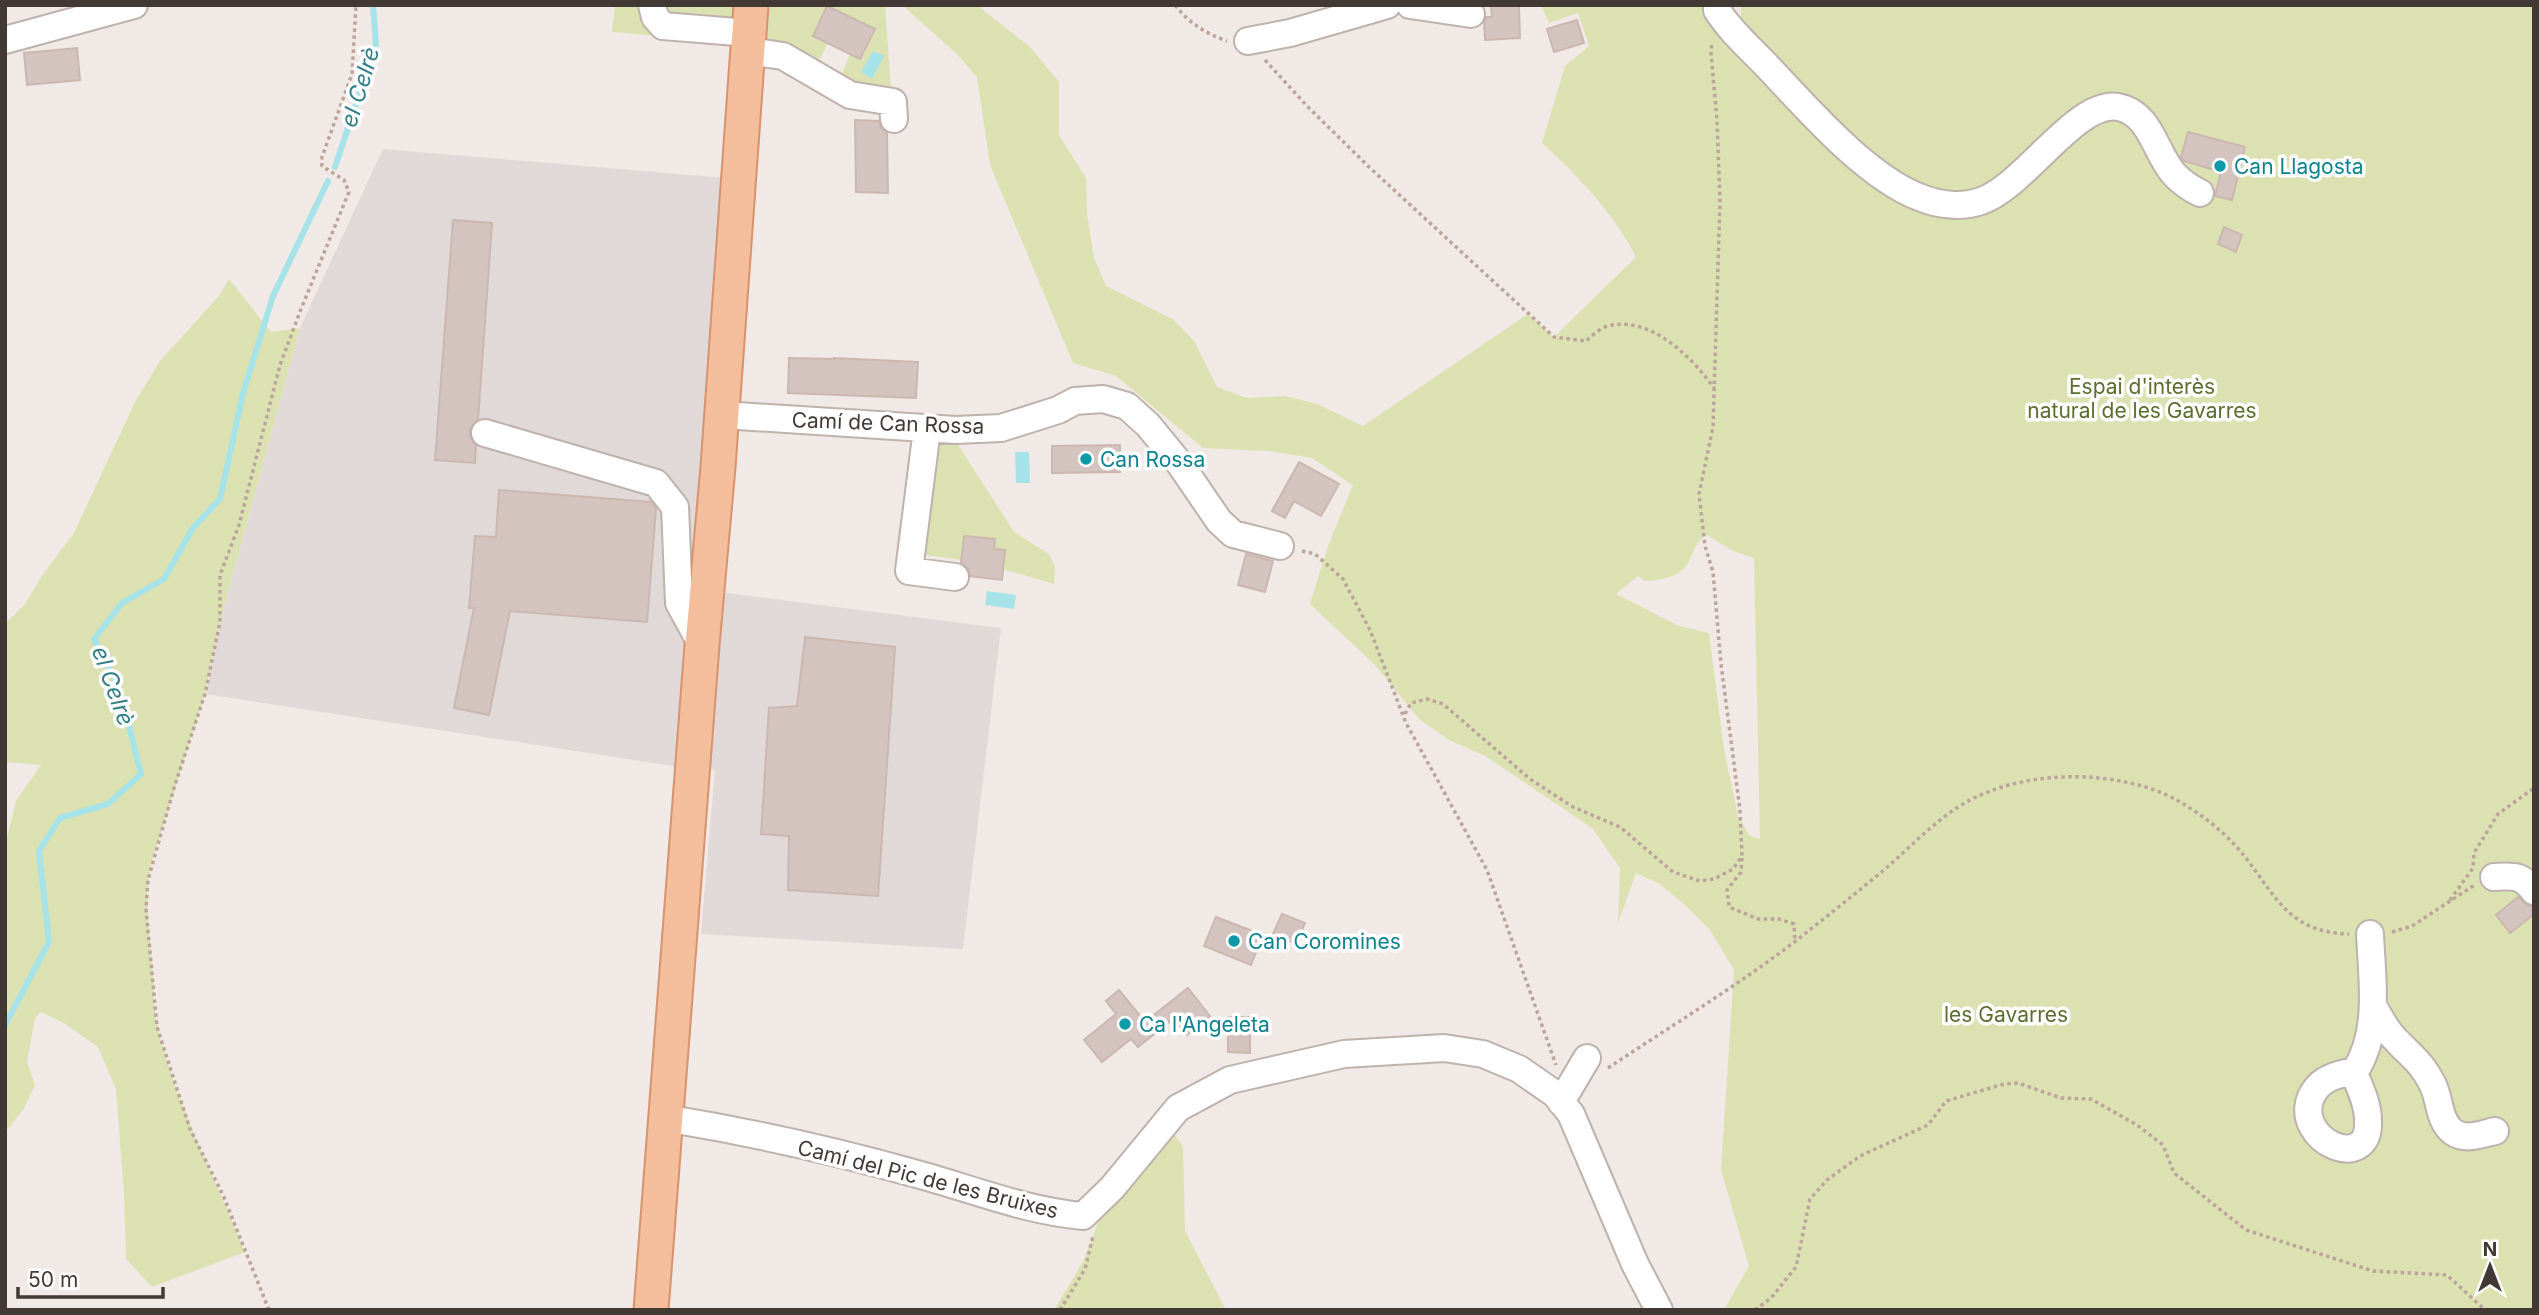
<svg xmlns="http://www.w3.org/2000/svg" width="2539" height="1315" viewBox="0 0 2539 1315" font-family="Inter,sans-serif">
	<rect width="100%" height="100%" fill="#f1e9e5"/>
	<path fill="#e0d9d7" d="M383 149 725 178 720 592 1001 628 963 949 701 934 715 770 679 767 206 694 220 622 300 328Z"/>
	<path fill="#dce1b1" fill-rule="evenodd" d="M615 5H738L737 24 682 38 612 32Z
		M767 5H885L891 90 839 81 850 54 860 59 875 29 827 6 813 35 828 43 815 68 764 47Z
		M902 5H977L1030 47 1059 82V135L1086 178 1087 214 1094 258 1106 286 1174 320 1194 341 1217 387 1247 398 1285 396 1317 404 1363 426 1528 314 1554 337 1636 257C1614 213 1578 176 1542 143L1565 66 1589 46 1578 13 1549 23 1541 5H1718L1741 37V5H2534V1310H1724L1749 1266 1721 1170 1734 970 1710 930 1684 904 1658 883 1636 873 1618 923 1620 868 1592 828 1485 756 1449 740 1420 720 1375 665 1310 604 1328 546 1353 485 1312 458 1270 451 1203 448 1116 376 1073 363 990 165 977 77 957 54ZM1707 535 1733 551 1754 558 1760 839 1750 836 1738 816 1724 750 1709 633 1679 626 1616 594 1638 576 1645 581C1658 580 1677 578 1686 566 1694 555 1694 541 1707 535Z
		M229 279 271 332 300 328 220 622 205 694 152 860C144 894 148 926 152 961 154 983 153 1008 158 1029 177 1108 216 1178 245 1252L152 1287 126 1259 124 1194 116 1089 98 1047 64 1023 41 1012 35 1018 27 1062 35 1085 23 1110 5 1132V846L16 801 41 765 5 762V624L25 604 41 577 74 533 135 402 160 361 219 296Z
		M934 441 957 443 1014 532 1049 554 1055 567 1054 584 1003 569 1005 550 994 549 995 539 964 536 961 560 919 554Z
		M1175 1135 1183 1147 1185 1231 1226 1310H1054L1084 1260 1104 1206 1159 1138Z"/>
	<path fill="#a6e3e8" d="M873 51 884 56 872 79 861 72Z
		M1015 452H1029L1030 483H1016Z
		M987 591 1016 595 1014 609 985 605Z"/>
	<g fill="none" stroke-linecap="round" stroke-linejoin="round">
		<path stroke="#a6e3e8" stroke-width="6" d="M335 167 376 44 373 5
			M5 1025 49 942 39 851 60 818 108 804 141 774 120 690 94 639 122 603 164 579 193 528 220 499 243 393 273 296 328 181"/>
	</g>
	<path fill="#d4c4bf" stroke="#cbb7b0" stroke-width="2" d="M1491 5H1519L1520 38 1485 40 1484 22 1486 17H1492Z
		M827 6 875 29 860 59 813 36Z
		M1577 20 1584 43 1554 52 1547 29Z
		M77 48 80 80 27 85 24 53Z
		M855 120 879 121 881 128 887 133 888 193 856 192Z
		M2188 132 2245 147 2232 200 2215 196 2221 172 2184 161 2181 157Z
		M453 220 492 223 478 420 470 429V437L476 445 475 463 435 460Z
		M2224 227 2242 235 2236 252 2218 244Z
		M789 358 834 359V358L918 362 916 398 788 393Z
		M1120 445V472L1052 473V446Z
		M1299 462 1339 484 1321 516 1294 501 1285 518 1272 511Z
		M499 490 651 502 656 509 647 622 510 611 489 715 454 708 474 608H469L475 536 496 537Z
		M964 536 995 539 994 549 1005 550 1002 580 970 576 969 570 961 563Z
		M1246 554 1273 561 1265 592 1238 585Z
		M805 637 895 647 878 896 788 890 789 836 761 834 769 708 797 706Z
		M2518 897 2528 906H2534V914L2510 933 2496 915Z
		M1282 914 1305 923 1296 944 1273 934Z
		M1216 917 1263 935 1251 965 1204 946Z
		M1188 988 1210 1016 1187 1035 1174 1018 1138 1047 1131 1039 1102 1062 1084 1040 1116 1014 1106 1001 1119 990 1145 1022Z
		M1228 1017H1250V1053L1228 1052Z"/>
	<g fill="none" stroke-linecap="round" stroke-linejoin="round">
		<defs>
			<path id="minor" d="M652 5 655 17 663 26 749 33
				M1410 5 1471 14
				M1717 10C1730 31 1750 48 1767 66 1807 108 1865 176 1919 197 1938 205 1962 208 1981 201 2025 186 2076 100 2118 107 2151 113 2155 153 2174 174 2182 183 2190 188 2200 193
				M5 40 134 5
				M1248 41 1290 33 1387 5
				M748 51 783 56 850 95 893 102 894 119
				M722 415 956 430 1001 428 1058 410 1075 401 1103 399 1127 406 1148 425 1180 464 1219 521 1233 534 1280 546
				M927 429 909 571 955 577
				M485 433 656 483 675 507 679 603 702 645
				M2494 877C2513 876 2521 874 2534 891
				M2373 1005C2380 1018 2386 1031 2397 1041 2412 1057 2421 1062 2432 1083 2440 1097 2438 1121 2453 1132 2466 1141 2482 1134 2495 1131
				M2345 1073H2354C2360 1088 2368 1104 2368 1120 2371 1175 2293 1141 2311 1097 2318 1082 2329 1077 2345 1073Z
				M2354 1073C2381 1032 2372 981 2370 934
				M1561 1102 1587 1058
				M665 1118C750 1132 835 1151 917 1174 972 1189 1026 1211 1083 1216L1112 1188 1178 1108 1230 1080 1344 1054 1444 1048 1483 1054 1519 1069 1555 1094 1571 1114 1635 1264 1659 1310"/>
			<path id="major" d="M651 1310 702 645 718 467 751 5"/>
		</defs>
		<use href="#minor" stroke="#beb2ac" stroke-width="30"/>
		<use href="#major" stroke="#d7936d" stroke-width="37"/>
		<path stroke="#bba59b" stroke-width="3.5" stroke-dasharray="3.5 3.5" stroke-linecap="butt" d="M1175 5C1190 24 1205 33 1227 41
			M1265 60 1307 106 1369 167 1554 337 1586 341C1592 336 1600 328 1608 326 1650 315 1692 357 1714 388
			M1302 551 1315 554 1343 579 1370 630 1406 723 1487 870 1556 1065
			M1405 714 1411 703 1427 699 1443 704 1530 779 1573 807 1620 827 1673 872 1700 881 1714 879 1733 869 1742 856 1740 810 1721 664 1713 572 1705 546 1699 494 1713 427 1720 201 1717 120 1711 53 1712 42
			M1742 858 1741 872 1727 890 1729 907 1758 919H1779L1794 924 1795 941
			M2450 900 2473 868 2474 853 2498 814 2534 788
			M2392 932 2412 926 2476 884
			M1608 1068C1671 1026 1737 986 1797 940 1826 917 1855 894 1884 870 1905 852 1925 831 1948 814 1988 784 2039 775 2088 777 2118 779 2154 786 2180 802 2199 813 2218 827 2234 844 2272 885 2282 933 2349 934
			M269 1310 223 1195 190 1129 157 1027 146 909 148 880 174 788 205 694 220 622V575L239 525 280 365 301 309 349 192 344 180 322 166V157L352 74 356 5
			M1060 1310 1085 1269 1093 1236
			M1755 1310 1771 1298 1796 1267 1810 1199 1827 1180 1860 1156 1928 1125 1946 1101 2004 1084 2018 1083 2061 1098 2091 1099 2137 1125 2163 1145 2174 1173 2246 1230 2373 1271 2447 1275 2485 1310"/>
		<use href="#minor" stroke="#fff" stroke-width="26"/>
		<use href="#major" stroke="#f4bd9b" stroke-width="33"/>
	</g>
	<g fill="#0f9aa8" stroke="#fff" stroke-width="2.5">
		<circle cx="2220" cy="166" r="7"/>
		<circle cx="1086" cy="459" r="7"/>
		<circle cx="1234" cy="941" r="7"/>
		<circle cx="1125" cy="1024" r="7"/>
	</g>
	<g text-anchor="middle" dominant-baseline="central" stroke-width="7" stroke-linejoin="round" paint-order="stroke">
		<g font-size="21" fill="#0d838f" stroke="#fff" text-anchor="start">
			<text x="2234" y="166">Can Llagosta</text>
			<text x="1100" y="459">Can Rossa</text>
			<text x="1248" y="941">Can Coromines</text>
			<text x="1139" y="1024">Ca l'Angeleta</text>
		</g>
		<g font-size="21" fill="#5c6e2f" stroke="#fff">
			<text x="2142" y="386">Espai d'interès<tspan x="2142" dy="24">natural de les Gavarres</tspan></text>
			<text x="2006" y="1014">les Gavarres</text>
		</g>
		<g font-size="21" fill="#423935" stroke="#fff">
			<text transform="translate(888 423) rotate(2)">Camí de Can Rossa</text>
			<text transform="translate(928 1179) rotate(14)">Camí del Pic de les Bruixes</text>
		</g>
		<g font-size="23" font-style="italic" fill="#327f86" stroke="#fff">
			<text transform="translate(360 87) rotate(-73)">el Celrè</text>
			<text transform="translate(113 686) rotate(70)">el Celrè</text>
		</g>
	</g>
	<rect width="2539" height="1315" fill="none" stroke="#423935" stroke-width="14"/>
	<g transform="translate(2490 1266)" stroke="#ffffff" stroke-width="5" paint-order="stroke">
	<path d="M0-5L12 26L0 18L-12 26Z" fill="#423935"/>
	<text y="-10" font-size="19" font-weight="bold" text-anchor="middle" fill="#423935">N</text>
	</g>
	<path d="M18 1287v10h145v-10" fill="none" stroke="#423935" stroke-width="3.5"/>
	<text x="28" y="1287" font-size="21" fill="#423935" stroke="#ffffff" stroke-width="5" paint-order="stroke">50 m</text>
</svg>
